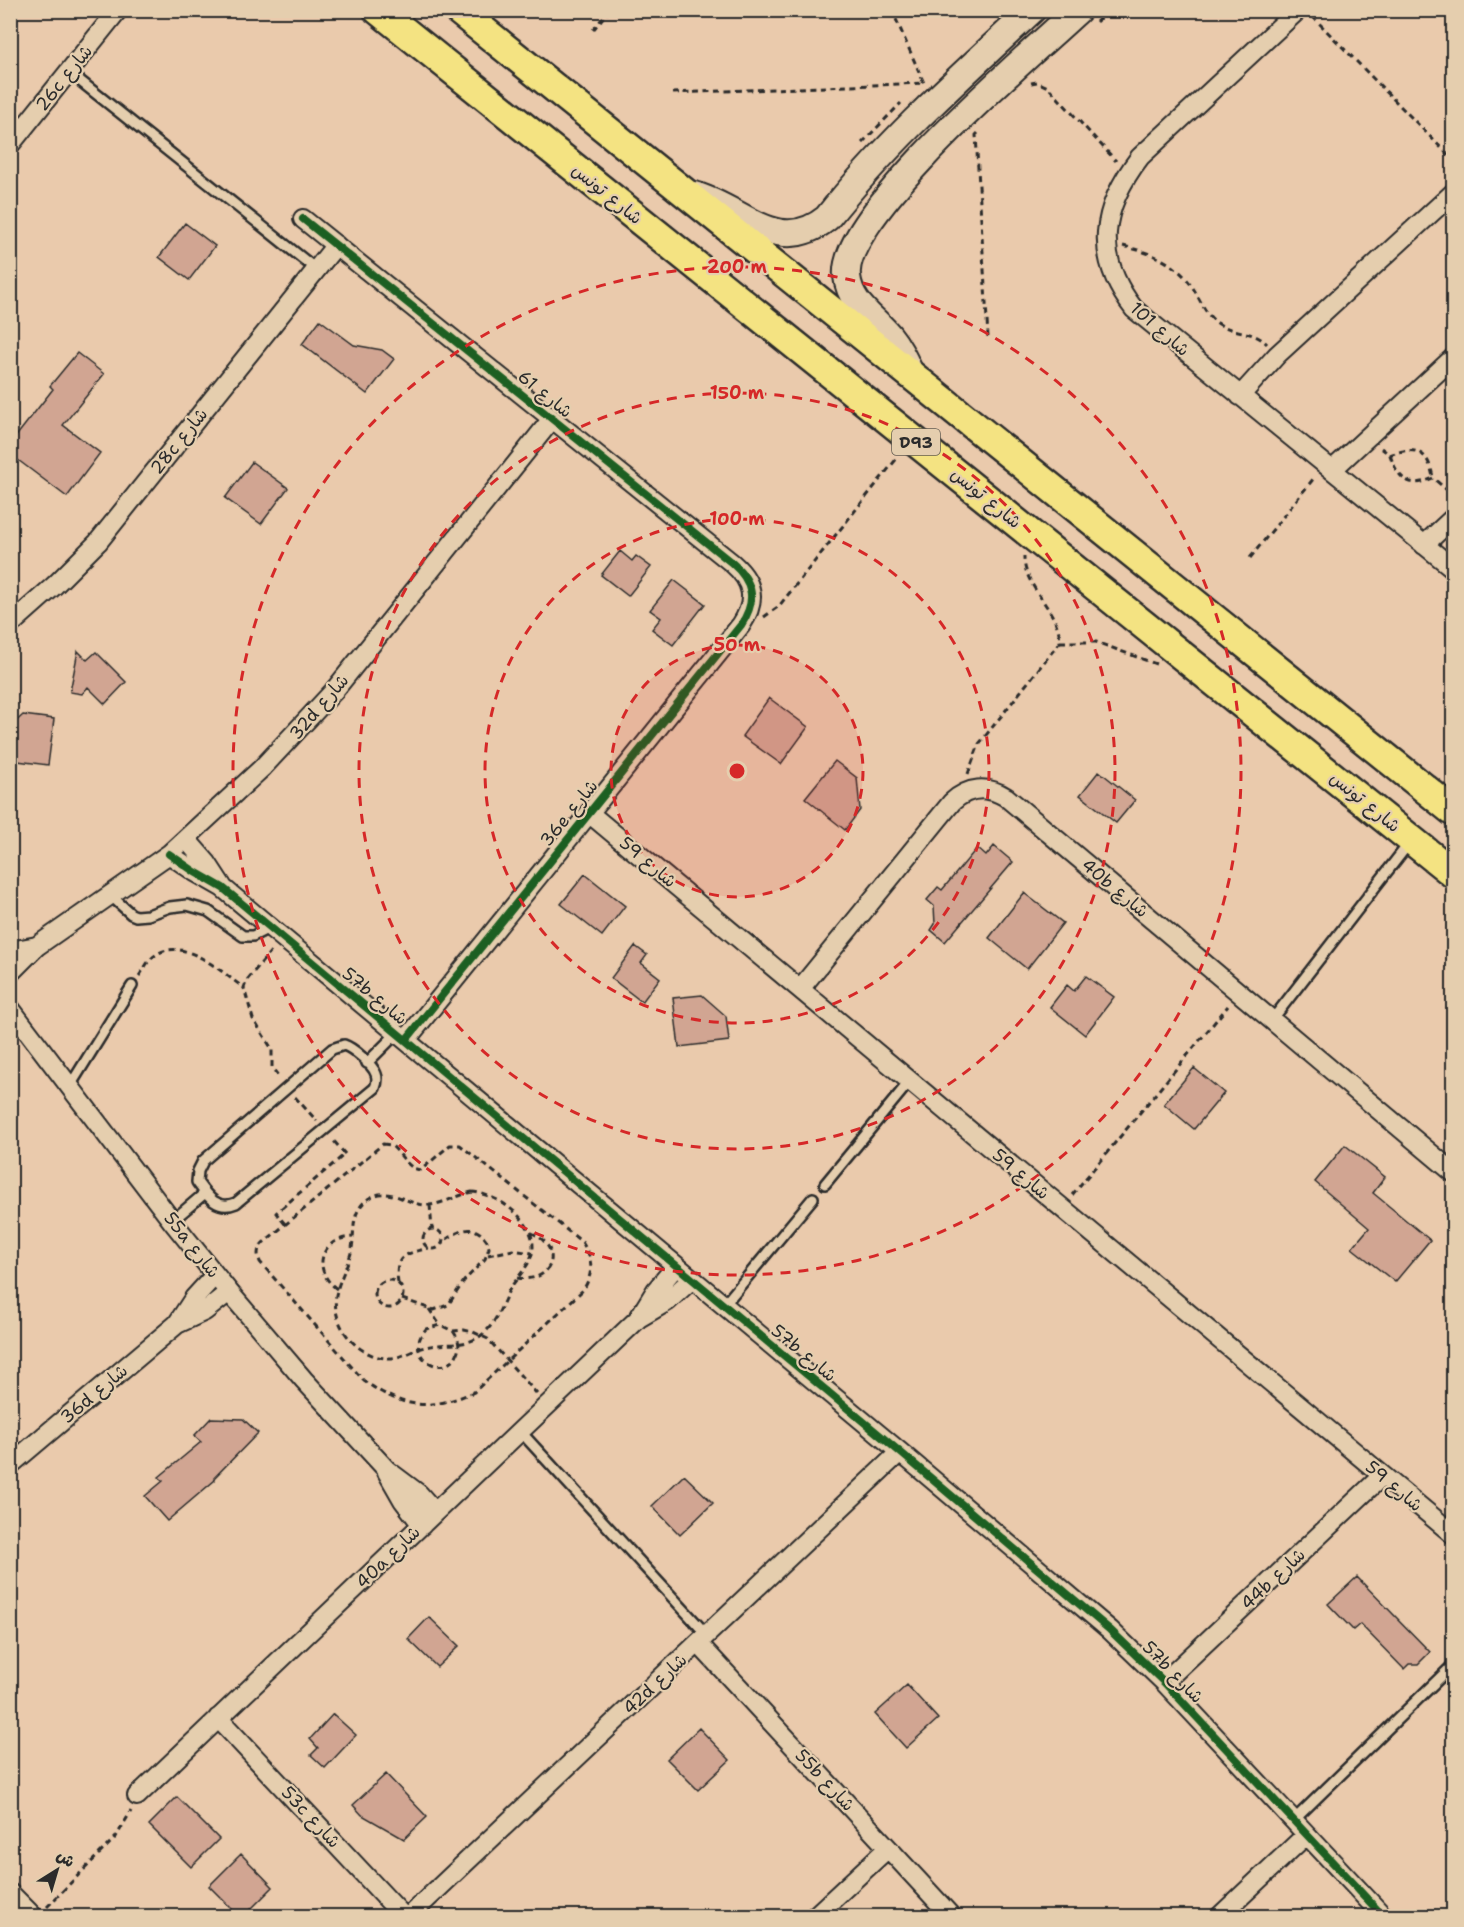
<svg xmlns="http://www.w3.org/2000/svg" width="1464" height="1927" viewBox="0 0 1464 1927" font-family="'Shantell Sans','Playpen Sans Arabic',sans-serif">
	<rect width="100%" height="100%" fill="#eacaac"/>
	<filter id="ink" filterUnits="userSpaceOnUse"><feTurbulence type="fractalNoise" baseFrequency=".0167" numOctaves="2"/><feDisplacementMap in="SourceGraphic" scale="12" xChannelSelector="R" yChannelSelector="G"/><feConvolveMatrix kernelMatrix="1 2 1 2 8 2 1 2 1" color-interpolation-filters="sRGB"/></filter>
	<g filter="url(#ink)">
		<path fill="#d1a592" stroke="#2b2b2b" stroke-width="1.5" d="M185 223 215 246 189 280 159 257Z
			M320 320 354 345 382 350 394 359 367 394 302 344Z
			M77 353 104 374 63 425 100 453 67 497 10 454V444L53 389 50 386Z
			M252 462 288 488 261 524 225 498Z
			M620 551 632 561 636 556 651 567 628 596 601 575Z
			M674 580 705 604 673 645 652 629 661 618 650 610Z
			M78 651 87 660 96 652 126 682 105 704 88 687 82 694 70 692Z
			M769 698 808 727 781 764 742 736Z
			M23 715 54 719 48 765 10 760V727Z
			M835 761 857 778 860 810 845 830 805 798Z
			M1099 771 1135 800 1116 823 1080 795Z
			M994 846 1013 862 945 942 931 930 935 924 934 906 927 900 938 887 942 890 977 848 986 856Z
			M585 874 625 906 602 936 561 904Z
			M1024 893 1063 923 1027 969 989 938Z
			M635 946 647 955 641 963 660 978 642 1002 611 978Z
			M1086 976 1114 997 1085 1035 1050 1007 1067 985 1074 991Z
			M702 995 726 1016 729 1041 679 1047 673 998Z
			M1194 1068 1224 1093 1194 1129 1164 1104Z
			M1345 1145 1385 1177 1373 1193 1430 1240 1395 1282 1352 1248 1369 1228 1315 1182Z
			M211 1418 243 1419 258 1433 214 1478 215 1480 167 1521 145 1496 163 1481 159 1477 201 1442 194 1436Z
			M684 1475 713 1503 680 1535 652 1506Z
			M1357 1577 1430 1652 1418 1664H1409L1404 1669 1360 1624 1353 1630 1328 1604Z
			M429 1617 459 1646 437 1667 408 1639Z
			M907 1685 938 1719 906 1748 875 1714Z
			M333 1714 356 1735 325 1768 311 1755 318 1748 310 1739Z
			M699 1728 730 1760 698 1790 667 1759Z
			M386 1774 427 1817 404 1839 362 1815 353 1805Z
			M177 1797 219 1839 191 1867 149 1825Z
			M241 1854 273 1887 243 1917H240L209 1886Z"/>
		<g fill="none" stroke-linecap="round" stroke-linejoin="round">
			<defs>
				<path id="lane" d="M69 72 317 270
					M110 895 131 914 136 916 148 915 170 907 187 905 208 911 243 936H253L271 927
					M1272 1020 1410 842
					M344 1045C353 1048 373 1065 376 1074 378 1079 377 1083 375 1088L236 1203C217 1211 207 1196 197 1182L198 1171 203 1161 332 1049Z
					M367 1063 397 1033
					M70 1086 132 986
					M825 1184 910 1081
					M172 1221 205 1193
					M724 1305 813 1198
					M520 1431 707 1635
					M1293 1821 1454 1664"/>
				<path id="street" d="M1298 10 1140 157C1101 208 1093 256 1134 309L1454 569
					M10 145 118 10
					M303 219 732 563C754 582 757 601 741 625L406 1040
					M1240 396 1277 355 1454 192
					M1332 470 1454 357
					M1424 545 1454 517
					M10 625 55 585 98 542 336 245
					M589 813 1454 1535
					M186 839 207 863 222 886
					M169 854 195 872 223 888 900 1452 1110 1630 1164 1682 1383 1916
					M10 951 37 946
					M10 973 37 946 169 854 262 768 333 692 552 419
					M800 989 952 802C968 787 987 785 1006 797L1454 1173
					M10 1008 172 1221 229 1292 304 1380 387 1470 419 1494 435 1512
					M640 1316 656 1290 676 1266
					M177 1324 194 1298 215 1275
					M10 1465 177 1324 205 1311 229 1292
					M387 1472 403 1500 422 1525
					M698 1643 951 1916
					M1164 1682 1382 1476
					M218 1718 403 1916
					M137 1796 639 1318 668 1301 692 1279
					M10 1893 33 1916
					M409 1916 900 1452
					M815 1916 888 1848
					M1220 1916 1306 1835"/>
				<path id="secondary" d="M694 195C742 208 778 258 827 218 888 141 960 77 1032 10
					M910 373C905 361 899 348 890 337 874 317 850 305 847 276 840 216 1031 54 1078 10"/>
				<path id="primary" d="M378 10 1454 874
					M458 10 1454 812"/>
			</defs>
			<use href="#lane" stroke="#2b2b2b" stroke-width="14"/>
			<use href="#street" stroke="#2b2b2b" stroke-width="22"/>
			<use href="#secondary" stroke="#2b2b2b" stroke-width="30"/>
			<use href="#primary" stroke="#2b2b2b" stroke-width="33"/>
			<path stroke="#2b2b2b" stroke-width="3" stroke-dasharray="6 4.5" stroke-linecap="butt" d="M1312 16 1454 161
				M1096 22 1109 10
				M593 30 609 10
				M1031 83 1037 82 1048 87 1116 161
				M673 93 924 83 892 10
				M978 133 976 135 988 337
				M862 143 901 103
				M1123 246C1151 253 1177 262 1193 288 1200 299 1205 314 1216 322 1232 334 1252 329 1267 344
				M1381 448 1390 455C1415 445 1429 451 1433 478
				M1390 455C1398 478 1408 490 1433 478L1454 496
				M1250 558 1314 478
				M764 617 779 606 898 457
				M1060 642H1096L1156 664
				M968 774 979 744 1060 642C1060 610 1023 588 1024 556
				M271 951 247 980 244 988 253 1019 272 1049V1068L280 1078
				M139 976C143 971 146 964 150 960 178 930 221 972 244 988
				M295 1097 317 1121
				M383 1144 391 1145C401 1153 408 1170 421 1170L450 1145H460L582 1242C593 1259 594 1273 583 1290L474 1392C429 1411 404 1409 364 1381L260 1262C257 1254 257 1250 263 1243Z
				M472 1192C498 1194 540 1223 532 1254 529 1267 515 1279 508 1292 501 1307 496 1323 483 1334 467 1348 445 1342 426 1347 413 1349 402 1359 387 1358 357 1357 331 1325 336 1295 339 1280 347 1267 351 1253 356 1233 349 1213 368 1199 388 1185 404 1203 424 1205 440 1206 457 1195 472 1192Z
				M1072 1195 1228 1006
				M430 1205 432 1229
				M285 1224 276 1213 345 1154 333 1140
				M423 1239a10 10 0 1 1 20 0a10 10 0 1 1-20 0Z
				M488 1255 513 1250 532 1253
				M517 1278C554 1284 565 1247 530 1232
				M375 1294a14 14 0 1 1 28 0a14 14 0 1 1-28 0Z
				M398 1283C394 1255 405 1254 429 1248
				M337 1289C311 1270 320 1238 353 1237
				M402 1299 434 1310 448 1305 464 1281 485 1259 489 1248 487 1241C473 1220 458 1232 442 1242
				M429 1309 440 1325
				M453 1331C458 1338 461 1345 457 1354 445 1381 401 1356 426 1329L440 1325 453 1331 464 1330 473 1332 488 1339 537 1394
				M47 1907 116 1837 131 1811"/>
			<use href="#lane" stroke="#e5ceae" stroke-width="9"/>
			<use href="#street" stroke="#e5ceae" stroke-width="18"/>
			<use href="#secondary" stroke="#e5ceae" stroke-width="26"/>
			<use href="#primary" stroke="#f4e382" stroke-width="28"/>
			<defs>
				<path id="cycleway" d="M303 219 732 563C754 582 757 601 741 625L406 1040
					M169 854 195 872 223 888 900 1452 1110 1630 1164 1682 1383 1916"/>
			</defs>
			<use href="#cycleway" stroke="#e5ceae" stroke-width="11"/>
			<use href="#cycleway" stroke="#1b5e20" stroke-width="8"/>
		</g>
	</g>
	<circle cx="737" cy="771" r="126" fill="#d62828" fill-opacity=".12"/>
	<g fill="none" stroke="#d62828" stroke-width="3" stroke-dasharray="10 8">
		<circle cx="737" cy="771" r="126"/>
		<circle cx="737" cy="771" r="252"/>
		<circle cx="737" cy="771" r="378"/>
		<circle cx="737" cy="771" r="504"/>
	</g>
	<g text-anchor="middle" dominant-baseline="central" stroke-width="4.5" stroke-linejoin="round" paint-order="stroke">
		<rect fill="#e5ceae" stroke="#635c52" stroke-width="1.5" x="892" y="429" width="48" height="26" rx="4.5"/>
		<g font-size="16" font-weight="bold" fill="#2b2b2b">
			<text x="916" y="442">D93</text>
		</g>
		<g font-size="18" fill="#2b2b2b" stroke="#e5ceae">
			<text transform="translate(64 78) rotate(-51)">26c شارع</text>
			<text transform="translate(607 194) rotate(39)">شارع تونس</text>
			<text transform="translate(1160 329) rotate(41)">شارع 101</text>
			<text transform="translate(545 394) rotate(39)">شارع 61</text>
			<text transform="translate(179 441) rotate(-51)">28c شارع</text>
			<text transform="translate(986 498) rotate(39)">شارع تونس</text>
			<text transform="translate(319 707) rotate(-49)">32d شارع</text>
			<text transform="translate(1365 802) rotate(39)">شارع تونس</text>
			<text transform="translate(569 813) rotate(-51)">36e شارع</text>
			<text transform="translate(648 862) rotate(40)">شارع 59</text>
			<text transform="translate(1115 888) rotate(40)">40b شارع</text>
			<text transform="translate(375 996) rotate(40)">57b شارع</text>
			<text transform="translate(1021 1174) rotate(40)">شارع 59</text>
			<text transform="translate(192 1245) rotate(52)">55a شارع</text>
			<text transform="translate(804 1353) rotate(40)">57b شارع</text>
			<text transform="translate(94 1394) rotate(-40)">36d شارع</text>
			<text transform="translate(1394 1486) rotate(40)">شارع 59</text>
			<text transform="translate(388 1557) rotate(-44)">40a شارع</text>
			<text transform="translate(1273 1579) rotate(-43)">44b شارع</text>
			<text transform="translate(1173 1672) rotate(46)">57b شارع</text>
			<text transform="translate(655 1684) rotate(-43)">42d شارع</text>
			<text transform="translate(825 1780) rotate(47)">55b شارع</text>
			<text transform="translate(311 1817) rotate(47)">53c شارع</text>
		</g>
	</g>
	<circle cx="737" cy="771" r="9" fill="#d62828" stroke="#e5ceae" stroke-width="3"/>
	<g font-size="18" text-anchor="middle" font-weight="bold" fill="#d62828" stroke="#e5ceae" stroke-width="4.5" stroke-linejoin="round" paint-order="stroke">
		<text x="737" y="273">200 m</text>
		<text x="737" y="399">150 m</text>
		<text x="737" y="525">100 m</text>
		<text x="737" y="651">50 m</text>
	</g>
	<rect width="1464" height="1927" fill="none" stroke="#e5ceae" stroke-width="36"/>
	<rect x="18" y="18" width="1428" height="1891" fill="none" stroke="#2b2b2b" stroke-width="2" filter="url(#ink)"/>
	<g transform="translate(57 1870) rotate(37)" stroke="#e5ceae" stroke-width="4.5" paint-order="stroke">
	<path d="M0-4.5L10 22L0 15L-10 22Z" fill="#2b2b2b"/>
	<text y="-9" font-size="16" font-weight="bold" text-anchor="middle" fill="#2b2b2b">ش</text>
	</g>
</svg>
